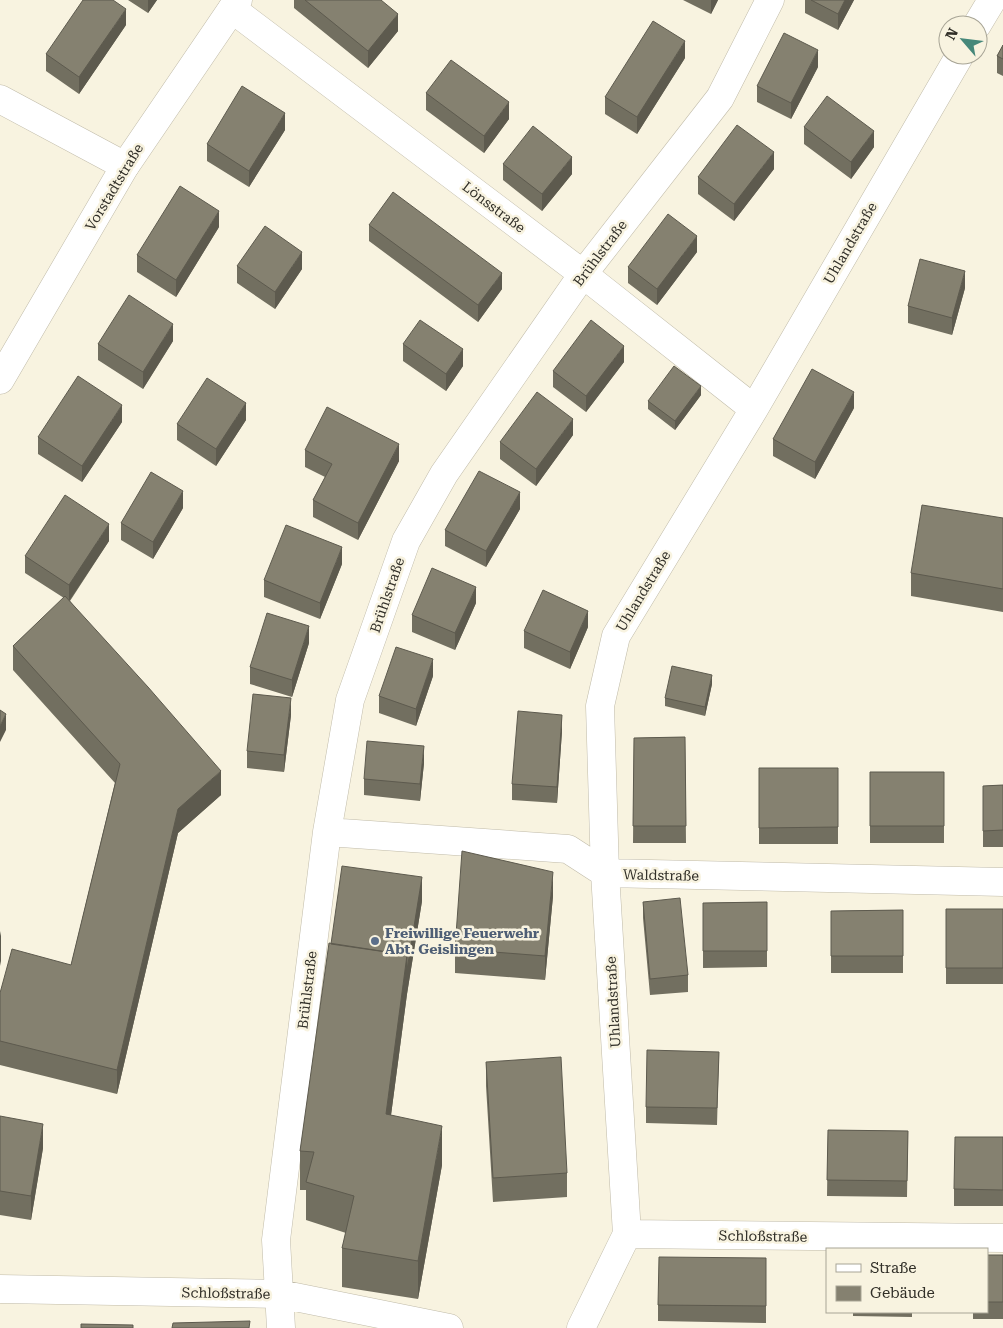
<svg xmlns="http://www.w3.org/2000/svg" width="1003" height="1328" viewBox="0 0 1003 1328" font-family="'Roboto Serif',serif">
	<rect width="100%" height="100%" fill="#f8f3e0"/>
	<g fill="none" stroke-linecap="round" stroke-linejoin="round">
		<defs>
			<path id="minor" d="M232 9 583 274 754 409
				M977 25 992 0
				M0 99 125 166
				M327 832 568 849 605 873 1003 882
				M627 1234 1003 1238
				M0 1289 280 1294 449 1328
				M281 1328 276 1240 327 832 350 700 406 541 444 474 583 274 720 98 770 0
				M581 1328 627 1234 605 873 600 706 616 636 754 409 960 55"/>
			<path id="major" d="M0 380 125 166 238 0"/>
		</defs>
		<use href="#minor" stroke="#c0bba9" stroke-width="29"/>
		<use href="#major" stroke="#c0bba9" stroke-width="29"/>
		<use href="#minor" stroke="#fff" stroke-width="28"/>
		<use href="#major" stroke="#fff" stroke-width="28"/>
	</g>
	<path fill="#726f60" d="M128 0H157L148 13Z
		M294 0H381L398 31 368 68 294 8Z
		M683 0H718L711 14Z
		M805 0H854L838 30 805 13Z
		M126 25 79 94 46 71V54Z
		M1003 45V76L997 73V56Z
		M685 58 637 134 605 114V97Z
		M818 67 791 119 757 102V86Z
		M426 93 509 119 484 153 426 110Z
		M804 127 874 147 851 179 804 144Z
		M285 130 249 187 207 161V144Z
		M503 164 572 174 542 211 503 180Z
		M774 169 734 221 698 194V177Z
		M369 225 502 289 478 322 369 241Z
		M219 227 176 297 137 272V255Z
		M697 252 657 305 628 283V267Z
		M237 266 302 269 275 309 237 283Z
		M965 288 952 335 908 323V306Z
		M173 341 143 389 98 360V344Z
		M403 344 463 366 446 391 403 361Z
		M624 362 586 412 553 387V371Z
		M701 395 675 430 648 409V401Z
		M854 408 815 479 773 456V439Z
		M246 420 216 466 177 440V424Z
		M122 422 82 482 38 454V437Z
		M573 435 536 486 500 459V442Z
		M305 450 399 461 358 540 313 517V500L325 477 305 467Z
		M183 508 153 559 121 540V523Z
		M520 509 486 567 445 546V530Z
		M1003 518V612L911 596V573Z
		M109 541 70 601 221 795 178 833 117 1094 0 1065V993L71 965 115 783 13 670V646L64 598 25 573V556Z
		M342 564 320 619 264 597V580Z
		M476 603 455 650 412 632V615Z
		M588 627 570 669 524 648V631Z
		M309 643 292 697 250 684V667Z
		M433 676 416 726 379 713V696Z
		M712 684 705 716 665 706V698Z
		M291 715 284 772 247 768V751Z
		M562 731 557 803 512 800V784Z
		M685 737 686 843H633L634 738Z
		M424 763 420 801 364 795V779Z
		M759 768H838V844H759Z
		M870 772H944V843H870Z
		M1003 785V847H983V786Z
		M553 896 545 980 455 973V949Z
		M422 901 407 994 391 1115 442 1165 418 1299 342 1287V1248L346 1233 306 1220V1190H300V1151L331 944Z
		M643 902 688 975V992L650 995 643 918Z
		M767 902V967L703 968V903Z
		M946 909H1003V984H946Z
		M903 910V973H831V911Z
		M719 1052 717 1125 646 1123V1107Z
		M486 1062 567 1173V1197L493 1202 486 1086Z
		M0 1116 43 1148 31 1220 0 1215Z
		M828 1130 908 1131 907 1197 827 1196Z
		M1003 1137V1206H954V1189Z
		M987 1255H1003V1319H973V1312H987Z
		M766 1258V1323L658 1321V1305Z
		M853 1312H912V1317L853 1316Z"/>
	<path fill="#5d5a4e" d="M148 0H157L148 13Z
		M711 0H718L711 14Z
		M845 0H854L838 30V14Z
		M126 9V25L79 94V77Z
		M398 14V31L368 68V51Z
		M685 41V58L637 134V117Z
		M818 50V67L791 119V103Z
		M509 102V119L484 153V136Z
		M285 113V130L249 187V171Z
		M874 131V147L851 179V162Z
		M774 152V169L734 221V204Z
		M572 157V174L542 211V194Z
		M219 211V227L176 297V280Z
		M697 236V252L657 305V289Z
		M302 252V269L275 309V292Z
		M965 271V288L952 335V318Z
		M502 273V289L478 322V305Z
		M173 324V341L143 389V372Z
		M624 346V362L586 412V396Z
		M463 349V366L446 391V374Z
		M701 386V395L675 430V421Z
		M854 392V408L815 479V462Z
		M246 403V420L216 466V449Z
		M122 405V422L82 482V466Z
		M573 419V435L536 486V469Z
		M399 444V461L358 540V523Z
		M183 491V508L153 559V542Z
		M520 492V509L486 567V551Z
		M109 524V541L69 601V585Z
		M342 547V564L320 619V603Z
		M476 587V603L455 650V633Z
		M588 611V627L570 669V652Z
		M309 626V643L292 697V680Z
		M433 659V676L416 726V709Z
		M712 675V684L705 716V707Z
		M291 698V715L284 772V755Z
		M6 714V730L0 742V726Z
		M562 715V731L557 803V787Z
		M424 746V763L420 801V784Z
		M221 771V795L178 833 117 1094V1070L178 809Z
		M553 872V896L545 980V956Z
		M422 877V901L407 994 386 1153V1114L407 955Z
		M1 931V961L0 966V936Z
		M43 1124V1148L31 1220V1196Z
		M442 1126V1165L418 1299V1261Z"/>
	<path fill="#858170" stroke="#5d5a4e" d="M83 0H113L126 9 79 77 46 54Z
		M305 0H381L398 14 368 51Z
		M811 0H845L838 14Z
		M653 21 685 41 637 117 605 97Z
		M784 33 818 50 791 103 757 86Z
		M1003 45V59L997 56Z
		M451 60 509 102 484 136 426 93Z
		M242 86 285 113 249 171 207 144Z
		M827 96 874 131 851 162 804 127Z
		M737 125 774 152 734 204 698 177Z
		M533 126 572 157 542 194 503 164Z
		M180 186 219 211 176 280 137 255Z
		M393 192 502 273 478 305 369 225Z
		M668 214 697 236 657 289 628 267Z
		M265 226 302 252 275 292 237 266Z
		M920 259 965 271 952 318 908 306Z
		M129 295 173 324 143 372 98 344Z
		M420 320 463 349 446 374 403 344Z
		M591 320 624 346 586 396 553 371Z
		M674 366 701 386 675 421 648 401Z
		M812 369 854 392 815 462 773 439Z
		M78 376 122 405 82 466 38 437Z
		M207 378 246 403 216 449 177 424Z
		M537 392 573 419 536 469 500 442Z
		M327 407 399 444 358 523 313 500 332 464 305 450Z
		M479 471 520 492 486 551 445 530Z
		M151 472 183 491 153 542 121 523Z
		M65 495 109 524 69 585 25 556Z
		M922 505 1003 518V589L911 573Z
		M286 525 342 547 320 603 264 580Z
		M432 568 476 587 455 633 412 615Z
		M543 590 588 611 570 652 524 631Z
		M65 596 148 687 221 771 178 809 117 1070 0 1041V993L12 949 71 965 120 764 13 646Z
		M267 613 309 626 292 680 250 667Z
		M396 647 433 659 416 709 379 696Z
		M672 666 712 675 705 707 665 698Z
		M253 694 291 698 284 755 247 751Z
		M0 710 6 714 0 726Z
		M518 711 562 715 557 787 512 784Z
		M685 737 686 826H633L634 738Z
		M367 741 424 746 420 784 364 779Z
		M759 768H838V827L759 828Z
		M870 772H944V826H870Z
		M1003 785V830L983 831V786Z
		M462 851 553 872 545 956 455 949Z
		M342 866 422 877 407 970V955L331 944Z
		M680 898 688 975 650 979 643 902Z
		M767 902V951H703V903Z
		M946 909H1003V968H946Z
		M903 910V956H831V911Z
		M329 943 407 955 386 1114 442 1126 418 1261 342 1248 354 1196 306 1182 314 1152 300 1151Z
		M647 1050 719 1052 717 1108 646 1107Z
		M561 1057 567 1173 493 1178 486 1062Z
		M0 1116 43 1124 31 1196 0 1191Z
		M828 1130 908 1131 907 1181 827 1180Z
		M955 1137H1003V1190L954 1189Z
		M987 1255H1003V1302H987Z
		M659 1257 766 1258V1306L658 1305Z
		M250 1321 249 1328H172L173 1323Z
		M81 1324 133 1325V1328H81Z"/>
	<circle fill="#5c6f8a" stroke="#f8f3e0" stroke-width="2" cx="375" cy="941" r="5"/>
	<g text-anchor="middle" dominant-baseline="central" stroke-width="5" stroke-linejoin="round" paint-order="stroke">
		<g font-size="14" fill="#312f28" stroke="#f8f3e0">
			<text transform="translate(114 187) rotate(-59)">Vorstadtstraße</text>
			<text transform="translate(494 207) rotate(37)">Lönsstraße</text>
			<text transform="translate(850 243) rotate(-60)">Uhlandstraße</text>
			<text transform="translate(600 253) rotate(-53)">Brühlstraße</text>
			<text transform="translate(643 591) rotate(-59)">Uhlandstraße</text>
			<text transform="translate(387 595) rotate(-71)">Brühlstraße</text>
			<text transform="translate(661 875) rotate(1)">Waldstraße</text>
			<text transform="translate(307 990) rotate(-83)">Brühlstraße</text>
			<text transform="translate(613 1002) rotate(-93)">Uhlandstraße</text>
			<text transform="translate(763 1236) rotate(1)">Schloßstraße</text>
			<text transform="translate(226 1293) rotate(1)">Schloßstraße</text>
		</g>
		<g font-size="14" font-weight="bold" fill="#4e5e75" stroke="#f8f3e0" text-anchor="start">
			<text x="385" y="933">Freiwillige Feuerwehr<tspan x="385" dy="16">Abt. Geislingen</tspan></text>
		</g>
	</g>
	<rect x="826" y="1248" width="162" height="65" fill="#f8f3e0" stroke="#a8a596"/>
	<rect x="836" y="1264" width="25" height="8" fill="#ffffff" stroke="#a8a596"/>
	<text x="870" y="1273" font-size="15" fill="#312f28">Straße</text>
	<rect x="836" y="1286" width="25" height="15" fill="#858170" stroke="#a8a596"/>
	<text x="870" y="1298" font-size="15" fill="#312f28">Gebäude</text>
	<g transform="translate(963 40) rotate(298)"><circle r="24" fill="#f8f3e0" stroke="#a8a596"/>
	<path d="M0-4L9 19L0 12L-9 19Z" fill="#46887a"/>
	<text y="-8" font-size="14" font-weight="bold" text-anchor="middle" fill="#312f28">N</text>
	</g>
</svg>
